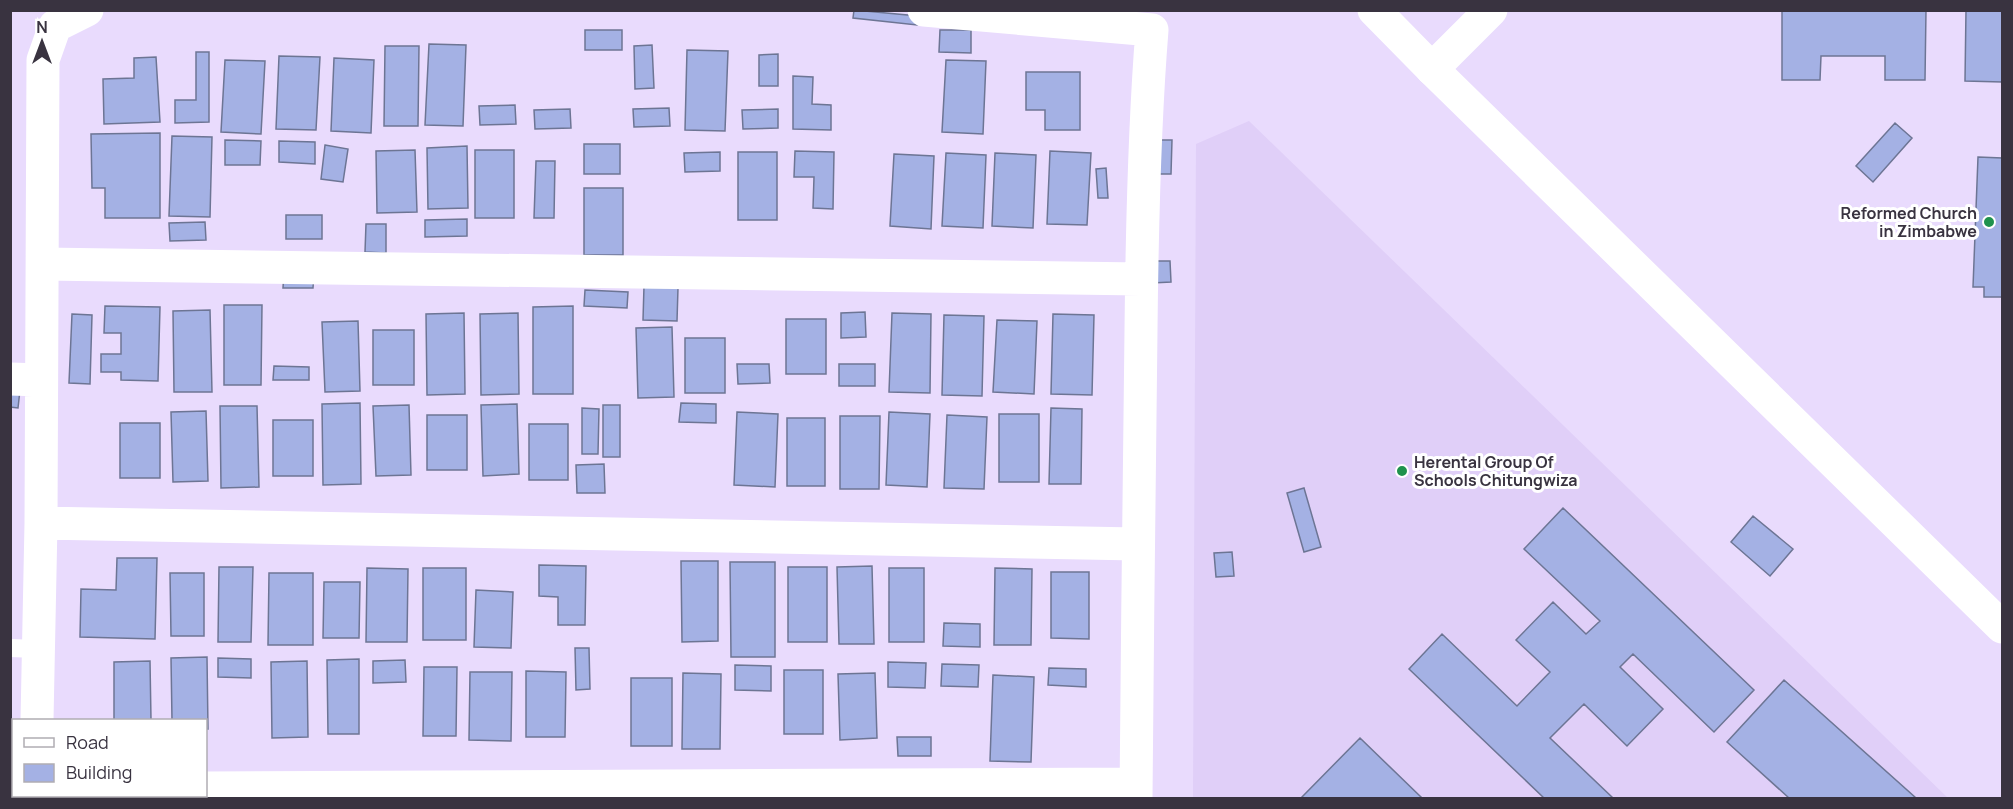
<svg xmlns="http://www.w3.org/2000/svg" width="2013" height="809" viewBox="0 0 2013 809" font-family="Manrope,sans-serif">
	<rect width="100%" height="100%" fill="#e9dbfd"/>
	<path fill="#e0cff8" d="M1249 121 1948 798H1193L1196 144Z"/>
	<path fill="#a4b1e4" stroke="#6d7594" stroke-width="1.5" d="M854 10 918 16 917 25 853 18Z
		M1782 10H1926L1925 80H1885V56H1821L1820 80H1782Z
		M1966 10H2002V82L1965 81Z
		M585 30H622V50H585Z
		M940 30H971V53L939 52Z
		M429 44 466 45 463 126 425 125Z
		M652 45 654 88 635 89 634 46Z
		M385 46H419L418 126H384Z
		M687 50 728 51 725 131 685 130Z
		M196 52H209V122L175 123V100H196Z
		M778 54V86H759V55Z
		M279 56 320 57 316 130 276 129Z
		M156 57 160 122 104 124 103 79 134 78V58Z
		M334 58 374 60 371 133 331 131Z
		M225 60 265 61 261 134 221 132Z
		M946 60 986 61 983 134 942 132Z
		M1026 72H1080V130H1045V110H1026Z
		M793 76 813 77 812 104 831 105V130L793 129Z
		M515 105 516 124 480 125 479 106Z
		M669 108 670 126 634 127 633 109Z
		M570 109 571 128 535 129 534 110Z
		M778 109V128L743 129 742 110Z
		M1895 123 1912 138 1873 182 1856 166Z
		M160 133V218H105V188H92L91 134Z
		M172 136 212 137 210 217 169 216Z
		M225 140 261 141 260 165H225Z
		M1157 140H1172L1171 174H1156Z
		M279 141 315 142V164L279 162Z
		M584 144H620V174H584Z
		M325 145 348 149 343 182 321 179Z
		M467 146 468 208 428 209 427 148Z
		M415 150 417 212 377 213 376 151Z
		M475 150H514V218H475Z
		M795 151 834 152 833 209 813 208 814 177H794Z
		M1050 151 1091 153 1087 225 1047 224Z
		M720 152V171L685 172 684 153Z
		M738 152H777V220H738Z
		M946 153 986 155 983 228 942 226Z
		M995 153 1036 155 1033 228 992 226Z
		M894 154 934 156 931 229 890 226Z
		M1978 157 2002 158V297H1984V287H1973Z
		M536 161H555L554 218H534Z
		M1106 168 1108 198H1098L1096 169Z
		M584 188H623V255H584Z
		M286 215H322V239H286Z
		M467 219V236L425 237V220Z
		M205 222 206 240 170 241 169 223Z
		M366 224H386V253L365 252Z
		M1152 261H1170L1171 282 1152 283Z
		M284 272 314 273 313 288H283Z
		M644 286 678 288 677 321 643 320Z
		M585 290 628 292 627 308 584 306Z
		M224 305H262L261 385H224Z
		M105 306 160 307 158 381 121 380V372H101V354H121V333H104Z
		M573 306V394H533V307Z
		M210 310 212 392H174L173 311Z
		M865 312 866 337 841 338V313Z
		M464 313 465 394 427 395 426 314Z
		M518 313 519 394 481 395 480 314Z
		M892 313 931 314 930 393 889 392Z
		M72 314 92 315 90 384 69 383Z
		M1053 314 1094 315 1092 395 1051 394Z
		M944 315 984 316 982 396 942 395Z
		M786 319H826V374H786Z
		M997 320 1037 321 1034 394 993 392Z
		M358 321 360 391 325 392 322 322Z
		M672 327 674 397 638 398 636 328Z
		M373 330H414V385H373Z
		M685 338H725V393H685Z
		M737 364H769L770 383 738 384Z
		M839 364H875V386H839Z
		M274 366 309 367V380H273Z
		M10 389 20 390 18 408 10 407Z
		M360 403 361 484 323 485 322 404Z
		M681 403 716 404V423L679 422Z
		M517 404 519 474 483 476 481 405Z
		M409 405 411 475 376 476 373 406Z
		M603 405H620V457H603Z
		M220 406H257L259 487 221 488Z
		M582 408 599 409 598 454H582Z
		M1051 408 1082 409 1081 484H1049Z
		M206 411 208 481 173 482 171 412Z
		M737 412 778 414 775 487 734 485Z
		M889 412 930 414 927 487 886 485Z
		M999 414H1039V482H999Z
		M427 415H467V470H427Z
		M947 415 987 417 984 489 944 488Z
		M840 416H880L879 489H840Z
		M787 418H825V486H787Z
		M273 420H313V476H273Z
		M120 423H160V478H120Z
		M529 424H568V480H529Z
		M604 464 605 493H577L576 465Z
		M1304 488 1321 547 1304 552 1287 493Z
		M1563 508 1754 690 1714 732 1633 654 1620 667 1663 709 1627 746 1584 704 1550 738 1613 798H1544L1409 669 1442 634 1517 706 1550 672 1516 640 1553 602 1586 634 1600 621 1524 549Z
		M1753 516 1793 549 1770 576 1731 542Z
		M1232 552 1234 576 1216 577 1214 553Z
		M117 558H157L155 639 80 637 81 589 116 590Z
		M681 561H718V641L682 642Z
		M730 562H775V657H731Z
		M539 565 586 566 585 625H558V597L539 596Z
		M872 566 874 644H839L837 567Z
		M219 567H253L251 642H218Z
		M788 567H827V642H788Z
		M367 568 408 569 407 642H366Z
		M423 568H466V640H423Z
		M889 568H924V642H889Z
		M995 568 1032 569 1031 645H994Z
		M1051 572H1089V639L1051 638Z
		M170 573H204V636H171Z
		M269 573H313V645H268Z
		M324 582H360L359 638H323Z
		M476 590 513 592 511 648 474 647Z
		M944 623 980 624V647L943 646Z
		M575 648H589L590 689 576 690Z
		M207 657 208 729H206V720H172L171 658Z
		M218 658 251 659V678L218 677Z
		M359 659V734H328L327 660Z
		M405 660 406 682 373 683V661Z
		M150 661 151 720H114V662Z
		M307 661 308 737 272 738 271 662Z
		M888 662 926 663 925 688 888 687Z
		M942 664 979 665 978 687 941 686Z
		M735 665 771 666V691L735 690Z
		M424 667H457L456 736H423Z
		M1049 668 1086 669V687L1048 685Z
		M784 670H823V734H784Z
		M526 671 566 672 565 737H526Z
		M470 672H512L511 741 469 740Z
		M683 673 721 674 720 749H682Z
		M875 673 877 738 840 740 838 674Z
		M993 675 1034 677 1031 762 990 761Z
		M631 678H672V746H631Z
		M1784 680 1916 798H1789L1727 742Z
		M897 737H931V756H898Z
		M1360 738 1422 798H1301Z"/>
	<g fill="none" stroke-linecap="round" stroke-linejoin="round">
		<path stroke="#fff" stroke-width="18" d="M10 648 38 649"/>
		<path stroke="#fff" stroke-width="33" d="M924 10 1152 30C1144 129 1142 230 1141 330 1138 486 1138 642 1136 798
			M1432 69 1491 10
			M43 264 1141 279
			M10 379 41 380
			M41 523 1137 544
			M37 720 41 523 43 60 55 26 87 10
			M206 788 1136 784
			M35 796V798"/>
		<path stroke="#fff" stroke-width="33" d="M1374 10 1432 69 2002 627"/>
	</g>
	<g fill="#1f924d" stroke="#fff" stroke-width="2">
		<circle cx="1989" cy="222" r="6"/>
		<circle cx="1402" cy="471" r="6"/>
	</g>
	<g text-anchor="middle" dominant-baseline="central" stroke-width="6" stroke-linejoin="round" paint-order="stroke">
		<g font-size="16" font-weight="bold" fill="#393340" stroke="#fff" text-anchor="end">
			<text x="1977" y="213">Reformed Church<tspan x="1977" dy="18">in Zimbabwe</tspan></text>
			<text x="1414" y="462" text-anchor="start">Herental Group Of<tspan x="1414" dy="18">Schools Chitungwiza</tspan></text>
		</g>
	</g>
	<rect width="2013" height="809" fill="none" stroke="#393340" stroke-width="24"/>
	<rect x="12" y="719" width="195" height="78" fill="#ffffff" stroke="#b0adb3" stroke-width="1.5"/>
	<rect x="24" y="738" width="30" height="9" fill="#ffffff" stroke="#b0adb3" stroke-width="1.5"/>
	<text x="66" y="749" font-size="18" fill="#393340">Road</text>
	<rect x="24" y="764" width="30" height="18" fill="#a4b1e4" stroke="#b0adb3" stroke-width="1.5"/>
	<text x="66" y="779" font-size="18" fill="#393340">Building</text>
	<g transform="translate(42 42)" stroke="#ffffff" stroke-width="4.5" paint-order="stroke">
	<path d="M0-4.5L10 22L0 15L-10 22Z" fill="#393340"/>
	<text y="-9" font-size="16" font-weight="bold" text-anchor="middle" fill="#393340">N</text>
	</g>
</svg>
